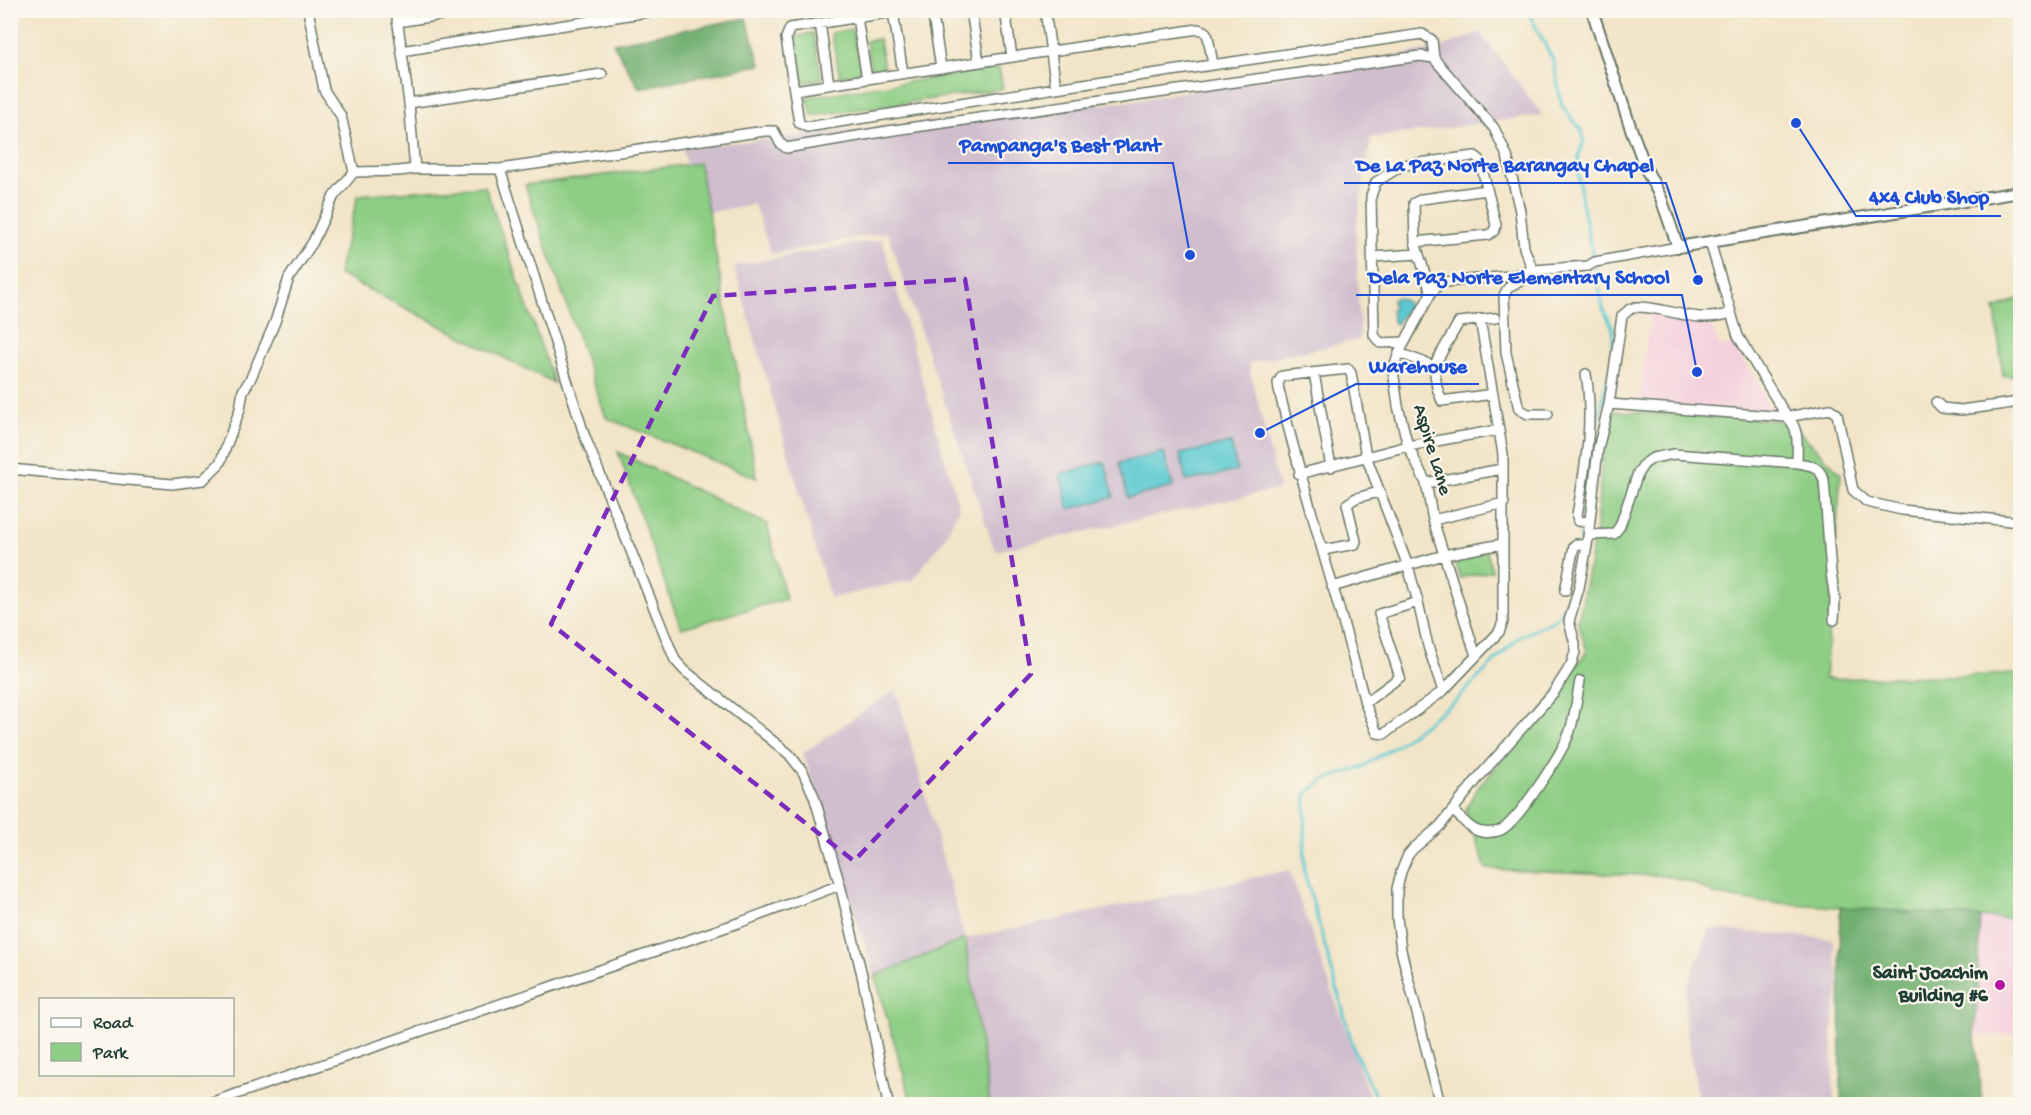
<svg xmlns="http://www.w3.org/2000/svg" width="2031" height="1115" viewBox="0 0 2031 1115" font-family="'Gochi Hand',sans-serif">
	<rect width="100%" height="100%" fill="#fbf7ec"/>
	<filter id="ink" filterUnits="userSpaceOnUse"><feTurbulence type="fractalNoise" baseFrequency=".0167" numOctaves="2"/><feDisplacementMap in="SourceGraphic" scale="12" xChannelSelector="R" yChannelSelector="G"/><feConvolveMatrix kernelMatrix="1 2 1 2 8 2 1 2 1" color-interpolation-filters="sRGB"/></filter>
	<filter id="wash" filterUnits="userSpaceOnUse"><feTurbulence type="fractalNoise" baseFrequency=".008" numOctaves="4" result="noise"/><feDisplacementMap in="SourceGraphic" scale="24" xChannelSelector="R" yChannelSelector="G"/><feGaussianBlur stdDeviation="1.35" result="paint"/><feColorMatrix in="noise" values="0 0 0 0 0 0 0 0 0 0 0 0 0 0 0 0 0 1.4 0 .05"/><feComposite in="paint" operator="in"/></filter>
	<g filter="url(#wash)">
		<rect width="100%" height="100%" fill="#f2e4c7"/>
		<path fill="#f4cfdd" d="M1650 313 1709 322 1721 348 1734 343 1764 395 1770 414 1639 405Z
			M1980 917 2020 919V1034L1975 1036Z"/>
		<path fill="#d0bdcd" d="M1480 32 1542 115 1371 138 1356 230 1360 340 1248 363 1279 489 995 551 887 232 771 254 754 204 699 214 682 148 1131 101 1440 48Z
			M882 239 959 508 943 541 912 580 830 598 734 266Z
			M896 689 965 939 1289 870 1372 1104H990L965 940 875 976 803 753Z
			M1709 929 1833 939 1839 983 1832 1032 1834 1104H1699L1685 1021 1686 990Z"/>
		<path fill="#8dcd84" stroke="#56855c" stroke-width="1.5" d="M852 29 861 72 840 77 831 33Z
			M813 33 822 79 803 83 794 37Z
			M879 39 884 68 871 70 866 41Z
			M999 68 1003 89 812 116 807 97Z
			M699 163 757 478 606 418 525 185Z
			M485 186 554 383 338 274 358 195Z
			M2020 298V376H2003L1995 309Z
			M1613 411 1789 421 1841 474 1825 679 2020 674V920L1750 901 1716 895 1693 883 1668 876 1486 869 1466 809 1479 786 1519 742 1587 651 1578 623 1596 529 1603 448Z
			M618 452 767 524 786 599 681 628Z
			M1487 551 1492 571 1460 578 1455 558Z
			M965 939 990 1104H912L875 976Z"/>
		<path fill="#72b072" stroke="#487653" stroke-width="1.5" d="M746 18 761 65 639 88 613 43Z
			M1840 907 1980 917 1975 1036 1982 1104H1841Z"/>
		<path fill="#5cc9d1" stroke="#3e8382" stroke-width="1.5" d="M1397 297 1407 302 1408 306 1396 324 1393 322 1391 310 1393 308 1392 300Z
			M1231 443 1237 471 1186 481 1180 454Z
			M1164 452 1173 487 1128 498 1119 463Z
			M1105 462 1114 497 1069 509 1060 474Z"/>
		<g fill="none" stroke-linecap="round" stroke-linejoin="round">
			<path stroke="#5cc9d1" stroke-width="3" d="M1527 10 1553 60 1562 106 1582 131 1584 140 1579 154 1578 171 1582 202 1603 308 1613 329V345
				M1591 447 1608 378
				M1379 1104 1354 1050 1304 871 1306 794 1324 780 1362 767 1394 747 1455 701 1518 638 1556 619 1566 605 1578 567 1585 495"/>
		</g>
	</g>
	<g filter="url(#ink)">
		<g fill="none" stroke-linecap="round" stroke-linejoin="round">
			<defs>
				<path id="minor" d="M308 10 324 90 341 116 354 172
					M396 10 409 103 415 169H500L585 437 675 660 684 670 789 754 803 772 814 796 840 885 862 975 888 1104
					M906 10 790 28 786 38 799 123 807 127 1056 88 1422 34 1432 40 1434 58
					M932 10 941 68
					M971 10 979 62
					M1005 10 1012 57
					M1045 10 1056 88
					M893 12 903 73
					M857 18 867 79
					M397 22 474 10
					M820 23 829 84
					M401 51 660 10
					M794 90 1198 29 1205 31 1208 37 1213 64
					M409 103 602 74
					M500 169 765 131H774L780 143 786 148 894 130 1420 56 1434 58 1437 62 1494 128 1507 156 1520 211 1524 248 1533 270 1588 266 1595 262 1678 247
					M1710 242 1738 336 1787 417C1800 428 1797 447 1797 463 1811 465 1819 466 1824 480L1831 573 1835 599 1834 620
					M1372 257 1418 254
					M1525 272 1524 279 1508 288 1504 295 1506 353 1519 409 1528 414H1548
					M1431 293 1415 242 1414 203 1422 199 1487 190
					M1405 342 1380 343 1374 335 1371 196 1376 182 1403 165 1475 156 1480 160 1496 225 1494 231 1488 235 1415 242
					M1399 353 1434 366 1437 388 1442 401 1493 394
					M1434 366 1459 322 1495 318
					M1314 373 1331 467
					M1586 374C1594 421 1585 468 1577 515L1578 521 1590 522
					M1936 402 1942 408 1961 410 2020 402
					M1609 404 1787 417 1830 409 1837 414 1853 490 1867 502 1902 510 2020 522
					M10 469 172 484 203 480 220 463 240 409 243 391 250 380 275 322 289 278 313 242 334 196 354 172 399 171 415 169
					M1299 474 1408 446 1498 430
					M1426 483 1502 469
					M1433 520 1504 503
					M1589 535 1614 534 1620 526 1638 473 1644 464 1653 458 1674 454 1797 463
					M1323 550 1355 544 1356 541 1347 504 1356 498 1379 492
					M1332 587 1444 555 1502 544
					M1565 591 1574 546 1576 544 1587 546
					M1418 602 1428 646 1443 691 1499 632 1503 622V454L1480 319
					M1476 656 1433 520 1426 483 1408 446 1398 406 1393 370 1399 353 1431 293 1438 285 1445 282 1510 276 1533 270
					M1365 703 1400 677 1379 614 1418 602 1408 566 1366 456 1351 373 1348 369 1282 376 1278 383 1279 390C1304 495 1338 598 1365 703L1377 733 1384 734 1443 691
					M1453 810C1461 818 1470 830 1482 832 1488 833 1496 832 1501 830 1519 820 1563 752 1570 731 1575 715 1577 697 1580 681
					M207 1104 741 922 840 885
					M1440 1104 1401 950 1397 918V889L1401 872 1408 855 1413 849 1440 826 1479 777 1554 692 1571 665 1575 652V644L1569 621 1579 588 1587 546 1598 449 1609 404 1622 316 1630 309 1636 307C1671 307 1693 325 1731 313"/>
				<path id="tertiary" d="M1592 10 1630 126 1646 169 1661 198 1678 247 2020 192"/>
			</defs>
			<use href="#minor" stroke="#697767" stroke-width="12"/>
			<use href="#tertiary" stroke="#697767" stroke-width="14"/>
			<use href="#minor" stroke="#fff" stroke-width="9"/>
			<use href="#tertiary" stroke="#fff" stroke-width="10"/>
		</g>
	</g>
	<path fill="none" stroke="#7b2cbf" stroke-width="4.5" stroke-dasharray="12 8" stroke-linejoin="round" d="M965 279 1031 674 854 861 551 624 713 296Z"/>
	<circle fill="#b5179e" stroke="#fbf7ec" stroke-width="2" cx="2000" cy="985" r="6"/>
	<g text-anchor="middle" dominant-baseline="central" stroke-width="4.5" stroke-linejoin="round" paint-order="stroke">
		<g font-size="20" fill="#1f3d34" stroke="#fbf7ec">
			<text transform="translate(1431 450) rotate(73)">Aspire Lane</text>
		</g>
		<g font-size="20" font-weight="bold" fill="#1f3d34" stroke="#fbf7ec" text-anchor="end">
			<text x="1988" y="974">Saint Joachim<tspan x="1988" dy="23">Building #6</tspan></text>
		</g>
	</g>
	<path fill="none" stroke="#1d4ed8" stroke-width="2" d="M1190 255L1173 163H948M1698 280L1666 183H1344M1796 123L1856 216H2001M1697 372L1682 295H1356M1260 433L1356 384H1479"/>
	<g fill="#1d4ed8" stroke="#fbf7ec" stroke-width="2">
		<circle cx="1190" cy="255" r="6"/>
		<circle cx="1698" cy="280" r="6"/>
		<circle cx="1796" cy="123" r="6"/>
		<circle cx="1697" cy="372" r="6"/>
		<circle cx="1260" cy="433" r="6"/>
	</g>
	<g font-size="21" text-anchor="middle" font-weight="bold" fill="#1d4ed8" stroke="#fbf7ec" stroke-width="4.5" stroke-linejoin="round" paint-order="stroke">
		<text x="1060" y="151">Pampanga's Best Plant</text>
		<text x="1505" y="171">De La Paz Norte Barangay Chapel</text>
		<text x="1929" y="203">4x4 Club Shop</text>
		<text x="1519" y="283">Dela Paz Norte Elementary School</text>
		<text x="1418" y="372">Warehouse</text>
	</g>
	<rect width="2031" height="1115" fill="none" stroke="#fbf7ec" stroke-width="36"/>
	<rect x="39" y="998" width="195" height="78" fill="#fbf7ec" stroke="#a3ada2" stroke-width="1.5"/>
	<rect x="51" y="1018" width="30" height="9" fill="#ffffff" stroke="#a3ada2" stroke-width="1.5"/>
	<text x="93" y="1028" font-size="18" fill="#1f3d34">Road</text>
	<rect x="51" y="1043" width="30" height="18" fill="#8dcd84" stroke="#a3ada2" stroke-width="1.5"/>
	<text x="93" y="1058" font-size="18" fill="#1f3d34">Park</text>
</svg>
